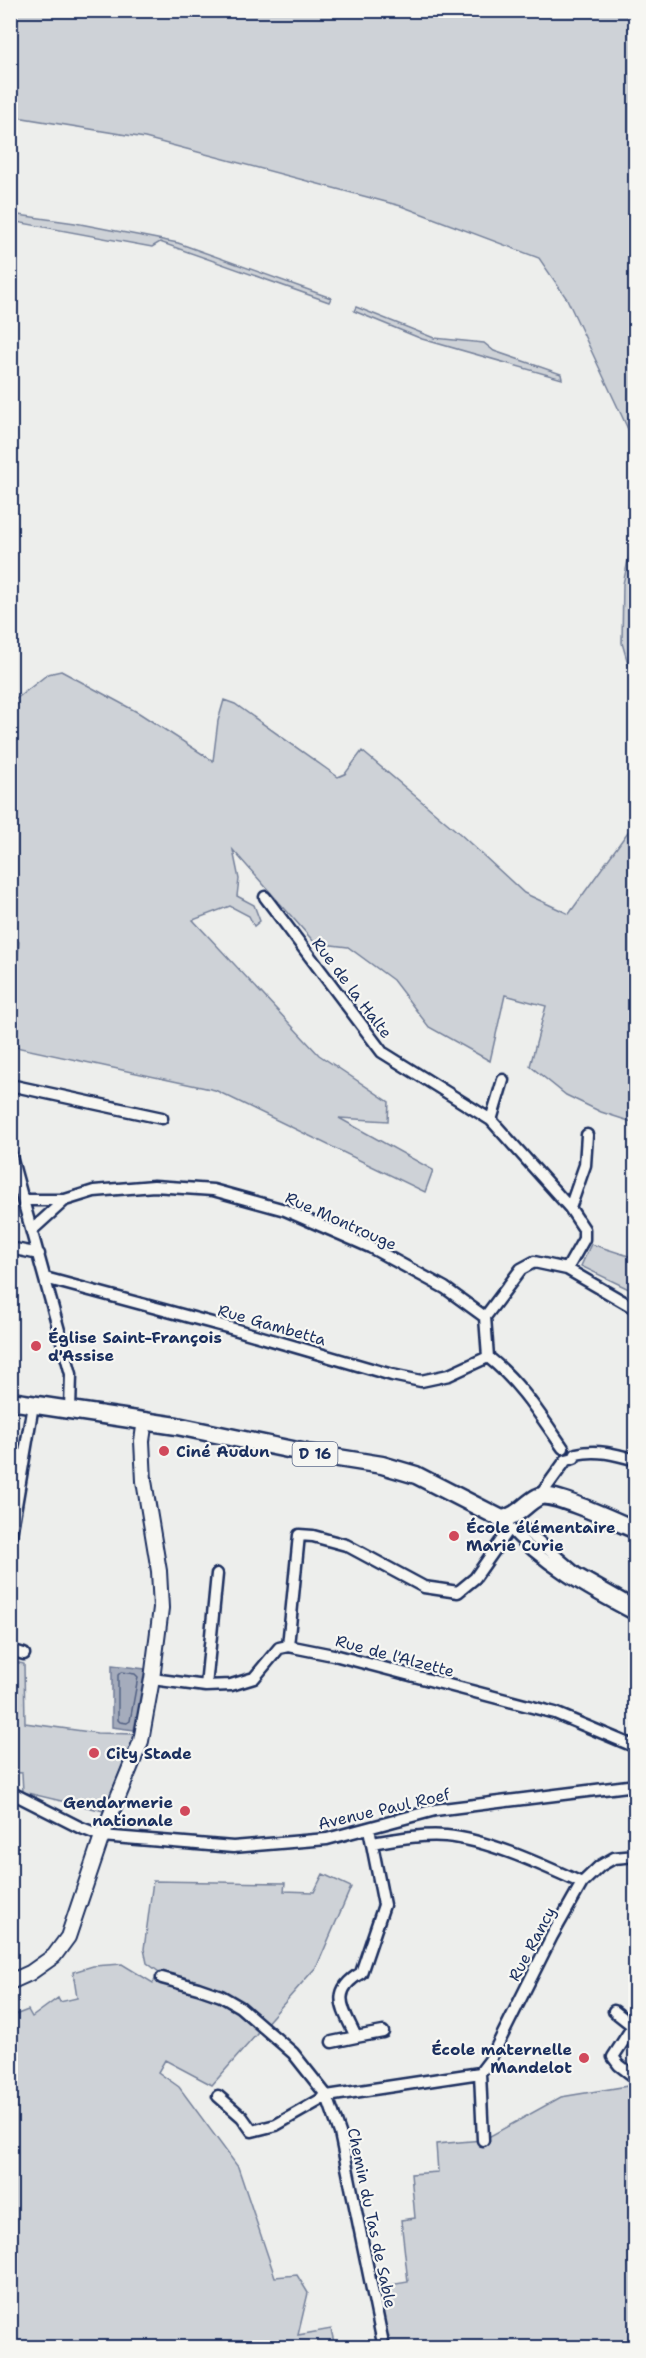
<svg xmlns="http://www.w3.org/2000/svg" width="646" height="2358" viewBox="0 0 646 2358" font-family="'Shantell Sans',sans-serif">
	<rect width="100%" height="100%" fill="#edeeec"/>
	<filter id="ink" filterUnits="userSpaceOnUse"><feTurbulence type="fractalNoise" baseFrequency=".0167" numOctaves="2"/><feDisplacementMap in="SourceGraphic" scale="12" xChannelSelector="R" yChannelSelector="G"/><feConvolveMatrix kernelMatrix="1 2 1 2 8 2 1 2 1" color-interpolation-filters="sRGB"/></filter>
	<g filter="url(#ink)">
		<path fill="#ced2d7" stroke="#74809a" stroke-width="1.5" d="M10 11H635V444L567 299 539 258 401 206 145 138 11 116Z
			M11 214 75 223 178 243 331 298 329 302 160 242 152 247 11 221Z
			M356 307 434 338 484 343 494 351 561 374 562 379 422 339 354 311Z
			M635 528 636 687H635L622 643 623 584Z
			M61 671 139 713 213 761 218 721 224 700 235 704 338 777 345 774 362 751 459 833 524 893 569 914 635 822V1123L601 1112 566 1095 530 1066 546 1006 505 995 490 1061 429 1027 393 980 348 947 315 943 233 850 239 879 237 896 254 905 260 921 254 926 249 916 230 906 193 920 319 1055 389 1102 388 1121 339 1118 433 1170 425 1192 215 1090 11 1046V980L17 968 19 942 10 931 11 703 48 674Z
			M591 1244 635 1258V1292L581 1266Z
			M11 1661 24 1664 25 1723 97 1733 135 1734 104 1811 23 1792 22 1773 11 1772Z
			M323 1874 351 1887 317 1966 212 2085 165 2060 158 2072 179 2087 238 2167 275 2277 297 2275 308 2293 298 2335 331 2329 335 2347H11L10 2017 28 2010 32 2017 58 1998 60 2002 77 1998 73 1972 93 1966 122 1964 153 1983 159 1972 147 1963 144 1949 153 1881 285 1883 284 1891 314 1892Z
			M634 2085 635 2347H384L372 2288 408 2282 401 2220 415 2218 411 2174 438 2172 436 2144 483 2140 561 2097Z"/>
		<path fill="#a5acbc" stroke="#6e7a96" stroke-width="1.5" d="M112 1665 145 1669 134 1730 112 1727Z"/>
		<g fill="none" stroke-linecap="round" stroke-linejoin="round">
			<path stroke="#526184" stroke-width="1.5" d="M121 1672 135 1674 138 1677 130 1721 127 1723 120 1722 118 1720V1675Z"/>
			<defs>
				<path id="minor" d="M265 897 382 1052 491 1120 570 1208 584 1229V1239L567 1269 534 1262 521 1269 485 1317 488 1357C520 1382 540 1415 563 1448
					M10 1085 162 1118
					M491 1120 503 1080
					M10 1153 71 1374 70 1410
					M24 1200H65L94 1191 154 1186 213 1190 285 1210 370 1247 445 1288 485 1317
					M570 1208 585 1165 587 1135
					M32 1230 65 1200
					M10 1248 39 1254
					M567 1269 636 1309
					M45 1278 227 1327 392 1375 421 1381 449 1375 488 1357
					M540 1496 566 1460 574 1458 576 1454C597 1449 615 1454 636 1460
					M506 1524C541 1564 590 1591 636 1615
					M517 1535 523 1528 576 1573 636 1607
					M10 1541 33 1405
					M288 1646 299 1535 313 1536 346 1545 424 1587 458 1592 475 1578 510 1528
					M10 1650 24 1654
					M152 1679 206 1686 231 1685 254 1678 279 1648 288 1646 338 1656 555 1713 636 1747
					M206 1686 217 1574
					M10 1792 79 1827 102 1836 233 1847 327 1839 435 1810 636 1785
					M369 1829 384 1905 361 1973C328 1992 344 2010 356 2037L383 2032
					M372 1843C396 1839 422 1834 446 1836 489 1840 542 1865 582 1883
					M162 1978 198 1988 221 1996 240 2007 293 2053 327 2096 340 2133 384 2348
					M614 2011 633 2026
					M636 2027 633 2026 613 2057 619 2065 636 2078
					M332 2042 356 2037
					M480 2073 483 2140
					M218 2096 242 2117 252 2131 276 2125 327 2096 480 2073 490 2060 552 1936 582 1883 600 1866 614 1858 636 1856"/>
				<path id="secondary" d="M10 1982 30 1973 54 1956 68 1937 102 1836 141 1741 152 1679 161 1608 159 1571 144 1481 142 1441 145 1420"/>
				<path id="primary" d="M10 1401 177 1426 307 1453 382 1465 416 1475 502 1519C518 1516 525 1504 538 1497 550 1490 619 1523 636 1530"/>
			</defs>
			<use href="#minor" stroke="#1b2f5e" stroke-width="15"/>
			<use href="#secondary" stroke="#1b2f5e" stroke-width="18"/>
			<use href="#primary" stroke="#1b2f5e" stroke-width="21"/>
			<use href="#minor" stroke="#f6f6f2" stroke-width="10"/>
			<use href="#secondary" stroke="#f6f6f2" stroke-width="14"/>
			<use href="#primary" stroke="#f6f6f2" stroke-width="16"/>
		</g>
	</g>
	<g fill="#d1495b" stroke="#f6f6f2" stroke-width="2">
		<circle cx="36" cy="1346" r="6"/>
		<circle cx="164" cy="1451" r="6"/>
		<circle cx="454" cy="1536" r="6"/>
		<circle cx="94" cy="1753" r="6"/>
		<circle cx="185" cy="1811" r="6"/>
		<circle cx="584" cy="2058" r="6"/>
	</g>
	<g text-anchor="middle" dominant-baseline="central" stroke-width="4.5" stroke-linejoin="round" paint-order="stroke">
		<rect fill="#f6f6f2" stroke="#5d6b8a" stroke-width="1.5" x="292.5" y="1442" width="45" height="24" rx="4.5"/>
		<g font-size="15" font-weight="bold" fill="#1b2f5e">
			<text x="315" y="1454">D 16</text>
		</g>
		<g font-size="16" fill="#1b2f5e" stroke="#f6f6f2">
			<text transform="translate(352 988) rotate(53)">Rue de la Halte</text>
			<text transform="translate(341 1221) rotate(24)">Rue Montrouge</text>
			<text transform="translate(272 1325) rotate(16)">Rue Gambetta</text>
			<text transform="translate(395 1656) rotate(15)">Rue de l'Alzette</text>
			<text transform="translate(384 1809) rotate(-13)">Avenue Paul Roef</text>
			<text transform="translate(532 1944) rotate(-62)">Rue Rancy</text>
			<text transform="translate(372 2218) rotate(78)">Chemin du Tas de Sable</text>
		</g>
		<g font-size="16" font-weight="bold" fill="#1b2f5e" stroke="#f6f6f2" text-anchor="start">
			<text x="48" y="1337">Église Saint-François<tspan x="48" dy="18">d'Assise</tspan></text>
			<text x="176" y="1451">Ciné Audun</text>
			<text x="466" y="1527">École élémentaire<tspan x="466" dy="18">Marie Curie</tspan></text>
			<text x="106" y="1753">City Stade</text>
			<text x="173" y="1802" text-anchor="end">Gendarmerie<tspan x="173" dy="18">nationale</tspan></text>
			<text x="572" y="2049" text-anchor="end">École maternelle<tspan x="572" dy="18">Mandelot</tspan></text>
		</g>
	</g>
	<rect width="646" height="2358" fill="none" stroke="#f6f6f2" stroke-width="36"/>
	<rect x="18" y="18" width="610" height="2322" fill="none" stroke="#1b2f5e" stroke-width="2" filter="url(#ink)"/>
</svg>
